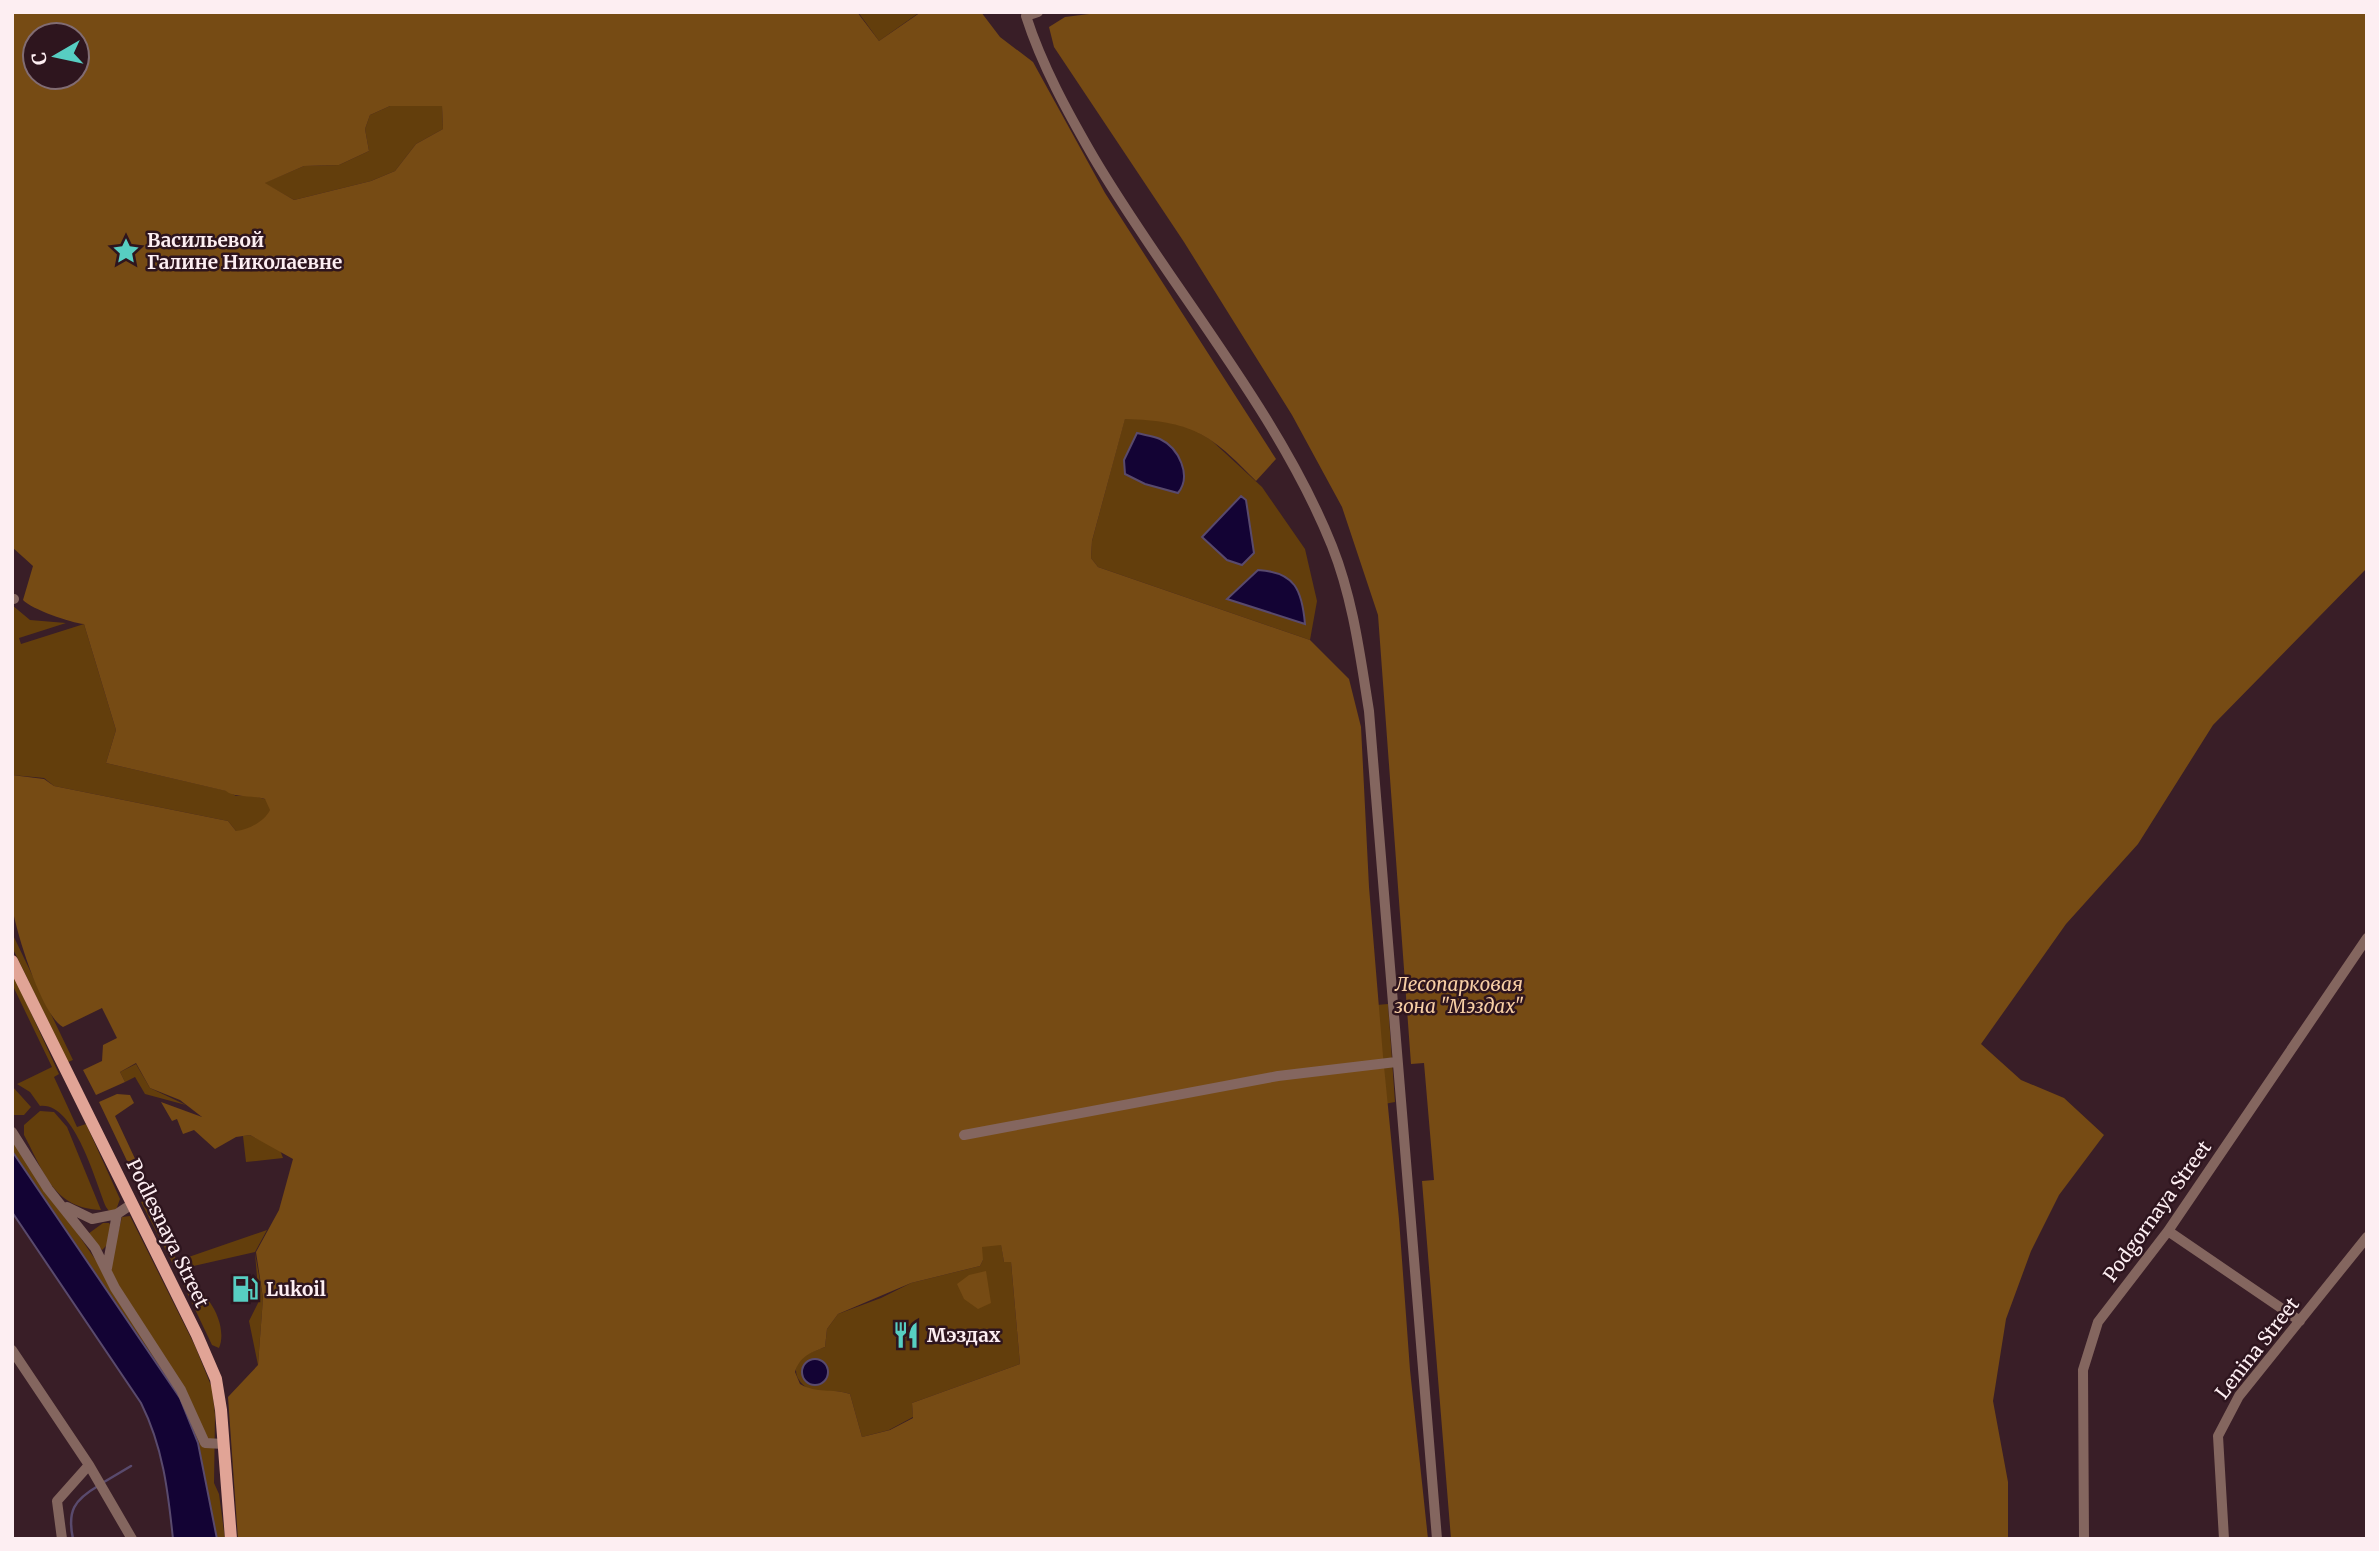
<svg xmlns="http://www.w3.org/2000/svg" width="2379" height="1551" viewBox="0 0 2379 1551" font-family="Merriweather,serif">
	<rect width="100%" height="100%" fill="#391e27"/>
	<path fill="#633e0c" d="M858 12H920L879 41Z
		M390 106H442L443 129 416 144 395 171 371 181 294 200 264 183 304 166 339 165 369 151 365 129 370 115Z
		M1125 418 1164 420 1186 425 1211 440 1262 487 1305 549 1317 601 1310 640 1098 567 1091 558 1092 541Z
		M12 605 30 620 66 623 19 638 21 644 84 624 116 730 106 763 227 791 236 796 252 795 280 804 1330 1009 1388 1004 1395 1102 1326 1115 1001 1244 1004 1262H1011L1020 1364 912 1403 913 1417 889 1430 862 1437 850 1394C836 1389 825 1394 812 1390 797 1385 789 1367 804 1356 810 1352 818 1350 825 1347L827 1329 838 1314 881 1298 911 1283 980 1266 983 1260 236 831 228 821 54 786 44 778 12 775Z
		M12 933 73 1060 68 1062 12 947Z
		M14 976 59 1074 54 1077 77 1127 86 1124 120 1199 116 1210 109 1211 106 1207C95 1180 74 1102 40 1106L30 1092 17 1084 52 1067 12 984Z
		M136 1064 150 1088 186 1105 145 1094 135 1077 125 1082 120 1072Z
		M12 1086 31 1107 24 1115H12Z
		M40 1111 54 1112 67 1127 101 1210C53 1208 44 1172 24 1135V1125Z
		M250 1135 280 1150 283 1158 246 1162 243 1136Z
		M12 1137 101 1268 118 1233 122 1217 130 1216 195 1346 212 1388 215 1415 214 1483 219 1494 225 1539H217L198 1443 181 1398 12 1150Z
		M146 1200 177 1261 267 1230 255 1252 176 1270 141 1202Z
		M103 1223H109L112 1227 109 1243 102 1250 88 1234Z
		M255 1253 263 1298 258 1365 249 1321 259 1301Z
		M182 1282C206 1285 229 1325 219 1348L212 1345Z"/>
	<path fill="#764b14" fill-rule="evenodd" d="M12 12H857L879 41 921 12H981L1000 37 1033 62 1105 193 1276 459 1256 481C1210 433 1191 421 1125 419L1092 541 1091 558 1098 567 1310 640 1349 679 1361 727 1369 887 1383 1056 1399 1219 1410 1370 1428 1539H238L228 1397 258 1365 263 1298 256 1252 279 1210 293 1159 250 1135 236 1137 215 1149 194 1130 183 1134 177 1119 172 1121 161 1102 202 1117 180 1100 150 1088 136 1063 120 1072 125 1082 96 1095 83 1070 102 1061 103 1045 117 1038 102 1008 63 1027C42 1016 15 930 12 905 8 863 12 818 12 775L44 779 54 786 228 821 236 831C248 830 265 821 270 810L265 799C253 795 233 798 226 791L106 763 116 730 84 624C71 623 31 609 23 600L33 566 12 547ZM35 35H77V77H35ZM390 106H442L443 129 416 144 395 171 371 181 294 200 265 183 304 166 339 165 369 151 365 129 370 115ZM1001 1245 1004 1262H1011L1020 1364 912 1403 913 1418 890 1430 862 1437 850 1394C832 1388 817 1394 800 1384L795 1372C800 1356 810 1353 825 1347L827 1329 838 1314 911 1283 980 1266 983 1260 982 1247Z
		M1105 12H2367V568L2213 725 2138 844 2066 924 1981 1044 2021 1080 2064 1098 2104 1135 2059 1195 2031 1251 2006 1319 1993 1401 2008 1482V1539H1451L1422 1181 1434 1180 1424 1063 1411 1064 1378 615 1342 507 1292 415 1184 242 1054 47 1049 27 1065 17Z
		M117 1094 130 1095 134 1103 115 1116 137 1163 132 1165 128 1163 99 1102Z
		M986 1271 991 1303 978 1309 964 1299 957 1284 969 1275Z"/>
	<path fill="#130334" stroke="#594a6d" stroke-width="2" d="M1137 433C1144 435 1153 436 1160 439 1179 448 1192 476 1178 493L1145 484 1125 474 1124 460Z
		M1241 496 1246 500 1254 553 1242 565 1227 560 1202 537Z
		M1258 570C1295 572 1302 590 1305 624L1227 599Z
		M12 1151 180 1398 198 1443 217 1539H173C168 1491 163 1447 141 1403L12 1212Z
		M802 1372a13 13 0 1 1 26 0a13 13 0 1 1-26 0Z"/>
	<g fill="none" stroke-linecap="round" stroke-linejoin="round">
		<path stroke="#594a6d" stroke-width="2.5" d="M104 1482 131 1466
			M73 1539C67 1511 74 1500 98 1486"/>
		<path stroke="#84665f" stroke-width="10" d="M1038 12 1026 16C1042 66 1068 113 1094 158 1169 285 1278 411 1332 546 1353 599 1360 655 1369 711L1437 1539
			M12 599H14
			M12 1132 48 1189 95 1248 115 1288 181 1390 205 1443 224 1444
			M964 1135 1278 1076 1396 1062
			M67 1207 92 1219 117 1214
			M2168 1231 2300 1321
			M107 1268 117 1214 132 1204
			M12 1350 89 1465 132 1539
			M62 1539 57 1501 89 1465
			M2084 1539 2083 1370 2098 1322 2168 1231 2367 938
			M2224 1539 2218 1436 2239 1396 2367 1237"/>
		<path stroke="#e1a496" stroke-width="12" d="M12 961 197 1335 216 1379 221 1410 231 1539"/>
	</g>
	<defs>
		<symbol id="sight-bare" viewBox="-9 -9 18 18"><path d="M0-6L1.8-2.2L6-1.7L2.9 1.2L3.7 5.4L0 3.3L-3.7 5.4L-2.9 1.2L-6-1.7L-1.8-2.2Z" fill="#57cec2" stroke="#2e151e" stroke-width="2.5" paint-order="stroke"/></symbol>
		<symbol id="fuel-bare" viewBox="-9 -9 18 18"><path d="M-5.5-6h7V0h2V4h1.3V-2.5L3-4.5l.8-.8L6-3V5H2.5V1h-1V6h-7ZM-4.2-4.7v3.2H.2V-4.7Z" fill="#57cec2" stroke="#2e151e" stroke-width="2.5" paint-order="stroke"/></symbol>
		<symbol id="restaurant-bare" viewBox="-9 -9 18 18"><path d="M-5-6h1v4h1v-4h1v4h1v-4h1v5L-1.5 .5V6h-2V.5L-5-1ZM5-6V6H3V1.5H1.5Q1.5-4 5-6Z" fill="#57cec2" stroke="#2e151e" stroke-width="2.5" paint-order="stroke"/></symbol>
	</defs>
	<g fill-rule="evenodd">
		<use href="#sight-bare" x="107" y="232" width="38" height="38"/>
		<use href="#fuel-bare" x="226" y="1270" width="38" height="38"/>
		<use href="#restaurant-bare" x="887" y="1316" width="38" height="38"/>
	</g>
	<g text-anchor="middle" dominant-baseline="central" stroke-width="5" stroke-linejoin="round" paint-order="stroke">
		<g font-size="19" font-weight="bold" fill="#fdeef2" stroke="#2e151e" text-anchor="start">
			<text x="147" y="240">Васильевой<tspan x="147" dy="22">Галине Николаевне</tspan></text>
			<text x="266" y="1289">Lukoil</text>
			<text x="927" y="1335">Мэздах</text>
		</g>
		<g font-size="19" font-style="italic" fill="#f7cea4" stroke="#2e151e">
			<text x="1459" y="984">Лесопарковая<tspan x="1459" dy="22">зона "Мэздах"</tspan></text>
		</g>
		<g font-size="19" fill="#fdeef2" stroke="#2e151e">
			<text transform="translate(2157 1211) rotate(-54)">Podgornaya Street</text>
			<text transform="translate(168 1233) rotate(64)">Podlesnaya Street</text>
			<text transform="translate(2257 1348) rotate(-52)">Lenina Street</text>
		</g>
	</g>
	<rect width="2379" height="1551" fill="none" stroke="#fdeef2" stroke-width="28"/>
	<g transform="translate(56 56) rotate(261)"><circle r="33" fill="#2e151e" stroke="#816c73" stroke-width="2"/>
	<path d="M0-5L12 26L0 18L-12 26Z" fill="#57cec2"/>
	<text y="-10" font-size="19" font-weight="bold" text-anchor="middle" fill="#fdeef2">С</text>
	</g>
</svg>
